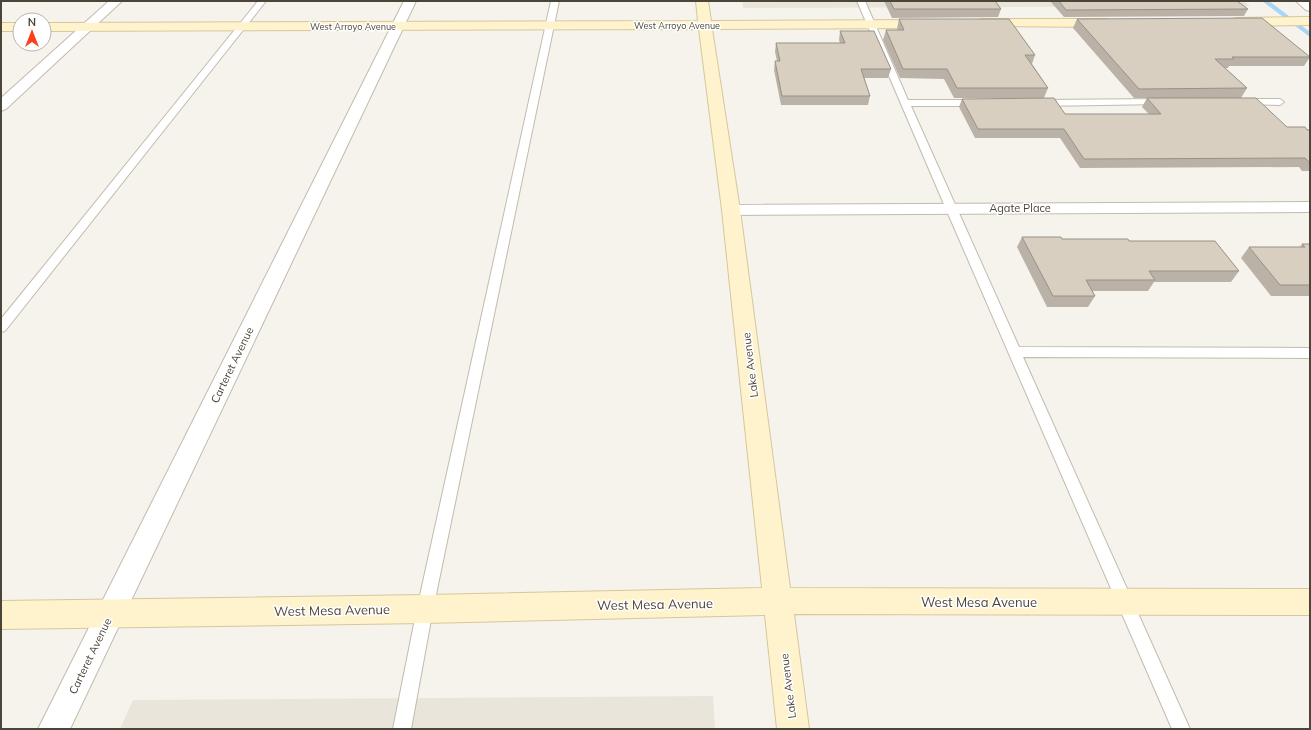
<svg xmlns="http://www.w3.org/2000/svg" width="1311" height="730" viewBox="0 0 1311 730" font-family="Mulish,sans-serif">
	<rect width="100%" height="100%" fill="#f6f3ec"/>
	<path fill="#eae5da" d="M742 1H1244L1250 6 743 8Z
		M713 696 715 729H120L133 700Z"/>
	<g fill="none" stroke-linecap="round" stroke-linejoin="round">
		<path fill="#a9d4f2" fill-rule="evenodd" d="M1262 1H1269L1310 32V37Z"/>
		<defs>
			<path id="lane" d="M258 1H266L5 331 1 332V319Z
				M551 1H559L433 609 411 729H393L417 609Z
				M857 1H865L908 100H977L981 103 977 106H911L1019 347 1310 348V358L1023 357 1190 729H1172L946 209Z
				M1161 99 1165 102 1164 104 1041 106 1037 103 1041 100Z
				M1243 99H1280L1284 102 1280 105 1240 104 1239 102Z"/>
			<path id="street" d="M109 1H122L6 109 1 111V98Z
				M404 1H416L70 729H38Z
				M1296 1H1310V11L1306 10Z
				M1310 202V212L731 215 725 214 722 210 725 206 731 205Z"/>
			<path id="secondary" d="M696 1H708L711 21 927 20 932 21 934 24 932 27 927 28 712 29 740 210 790 588 1310 589V615L794 614 809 729H777L765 615 425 623 1 629V601L425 595 762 588 722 210 699 29 44 31V23L698 21Z
				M1310 17V25L1237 26 1232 25 1230 22 1232 19 1237 18Z
				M983 19H1105L1110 20 1112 23 1110 26 1105 27 978 26 976 23 978 20Z
				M1 23H20V31H1Z"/>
		</defs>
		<use href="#lane" stroke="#c2bbae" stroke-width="2"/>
		<use href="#street" stroke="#c2bbae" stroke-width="2"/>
		<use href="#secondary" stroke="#d6c79b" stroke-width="2"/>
		<use href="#lane" fill="#fff" fill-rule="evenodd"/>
		<use href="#street" fill="#fff" fill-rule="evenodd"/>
		<use href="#secondary" fill="#fff3cd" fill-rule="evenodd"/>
	</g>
	<path fill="#bab2a6" d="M884 1H995L1001 9 998 17 892 18Z
		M1050 1H1237L1248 9 1244 16 1064 17Z
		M899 19 1035 55 1032 64 1048 88 1044 98H954L944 79 900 78 883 40 886 30H898L897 29Z
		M1077 19 1310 57 1304 66H1229L1228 68H1225L1247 88 1241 98H1134L1073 28Z
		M840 31 891 69 888 78H864L870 96 868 105H781L774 70 775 61H777L775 52 776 43H840L839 40Z
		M1147 98 1287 127 1310 130V171H1302L1299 167 1080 168 1060 138H975L959 107 962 99 1065 114H1149L1142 107Z
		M1022 237 1062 239 1239 271 1231 282H1154L1148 291H1092L1095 296 1088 307H1047L1017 247Z
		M1302 244H1310V294L1309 296H1271L1241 258 1249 247H1300Z"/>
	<path fill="#d8cfc1" stroke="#979187" d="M890 1H995L1001 9H894Z
		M1059 1H1237L1248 9 1066 10Z
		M1262 18 1310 57H1232L1234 59H1215L1247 88 1139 89 1077 19Z
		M899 19H1009L1035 55H1025L1048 88H957L947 69H903L886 30H904Z
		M840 31H874L891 69H861L870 96H782L775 61H780L776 43H845Z
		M1054 98 1065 114H1161L1147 98H1256L1287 127H1305L1307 130H1310V162H1309L1305 158 1084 159 1064 129H978L962 99Z
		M1022 237H1061L1062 239H1128L1129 241H1215L1239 271H1149L1155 280H1086L1095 296H1053Z
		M1302 244H1310V285H1280L1249 247H1305Z"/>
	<g text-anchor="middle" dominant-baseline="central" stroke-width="3" stroke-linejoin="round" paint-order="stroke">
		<g font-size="9" fill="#4b4439" stroke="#fff">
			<text x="677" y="25">West Arroyo Avenue</text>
			<text x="353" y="26">West Arroyo Avenue</text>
		</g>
		<g font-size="11" fill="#4b4439" stroke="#fff">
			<text x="1020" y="208">Agate Place</text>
			<text transform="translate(232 365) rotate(-64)">Carteret Avenue</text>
			<text transform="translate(750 365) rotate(-97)">Lake Avenue</text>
			<text transform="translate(90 656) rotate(-64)">Carteret Avenue</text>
			<text transform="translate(788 686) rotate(-97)">Lake Avenue</text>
		</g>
		<g font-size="13" fill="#4b4439" stroke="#fff">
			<text x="979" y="602">West Mesa Avenue</text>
			<text transform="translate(655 604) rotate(-1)">West Mesa Avenue</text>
			<text transform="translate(332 610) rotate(-1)">West Mesa Avenue</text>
		</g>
	</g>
	<rect width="1311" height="730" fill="none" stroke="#4b4439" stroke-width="4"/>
	<g transform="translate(32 32)"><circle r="19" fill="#ffffff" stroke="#b7b4b0"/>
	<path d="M0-3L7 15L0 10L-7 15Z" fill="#fc3f1d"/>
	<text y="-6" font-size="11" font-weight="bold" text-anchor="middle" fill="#4b4439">N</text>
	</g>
</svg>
